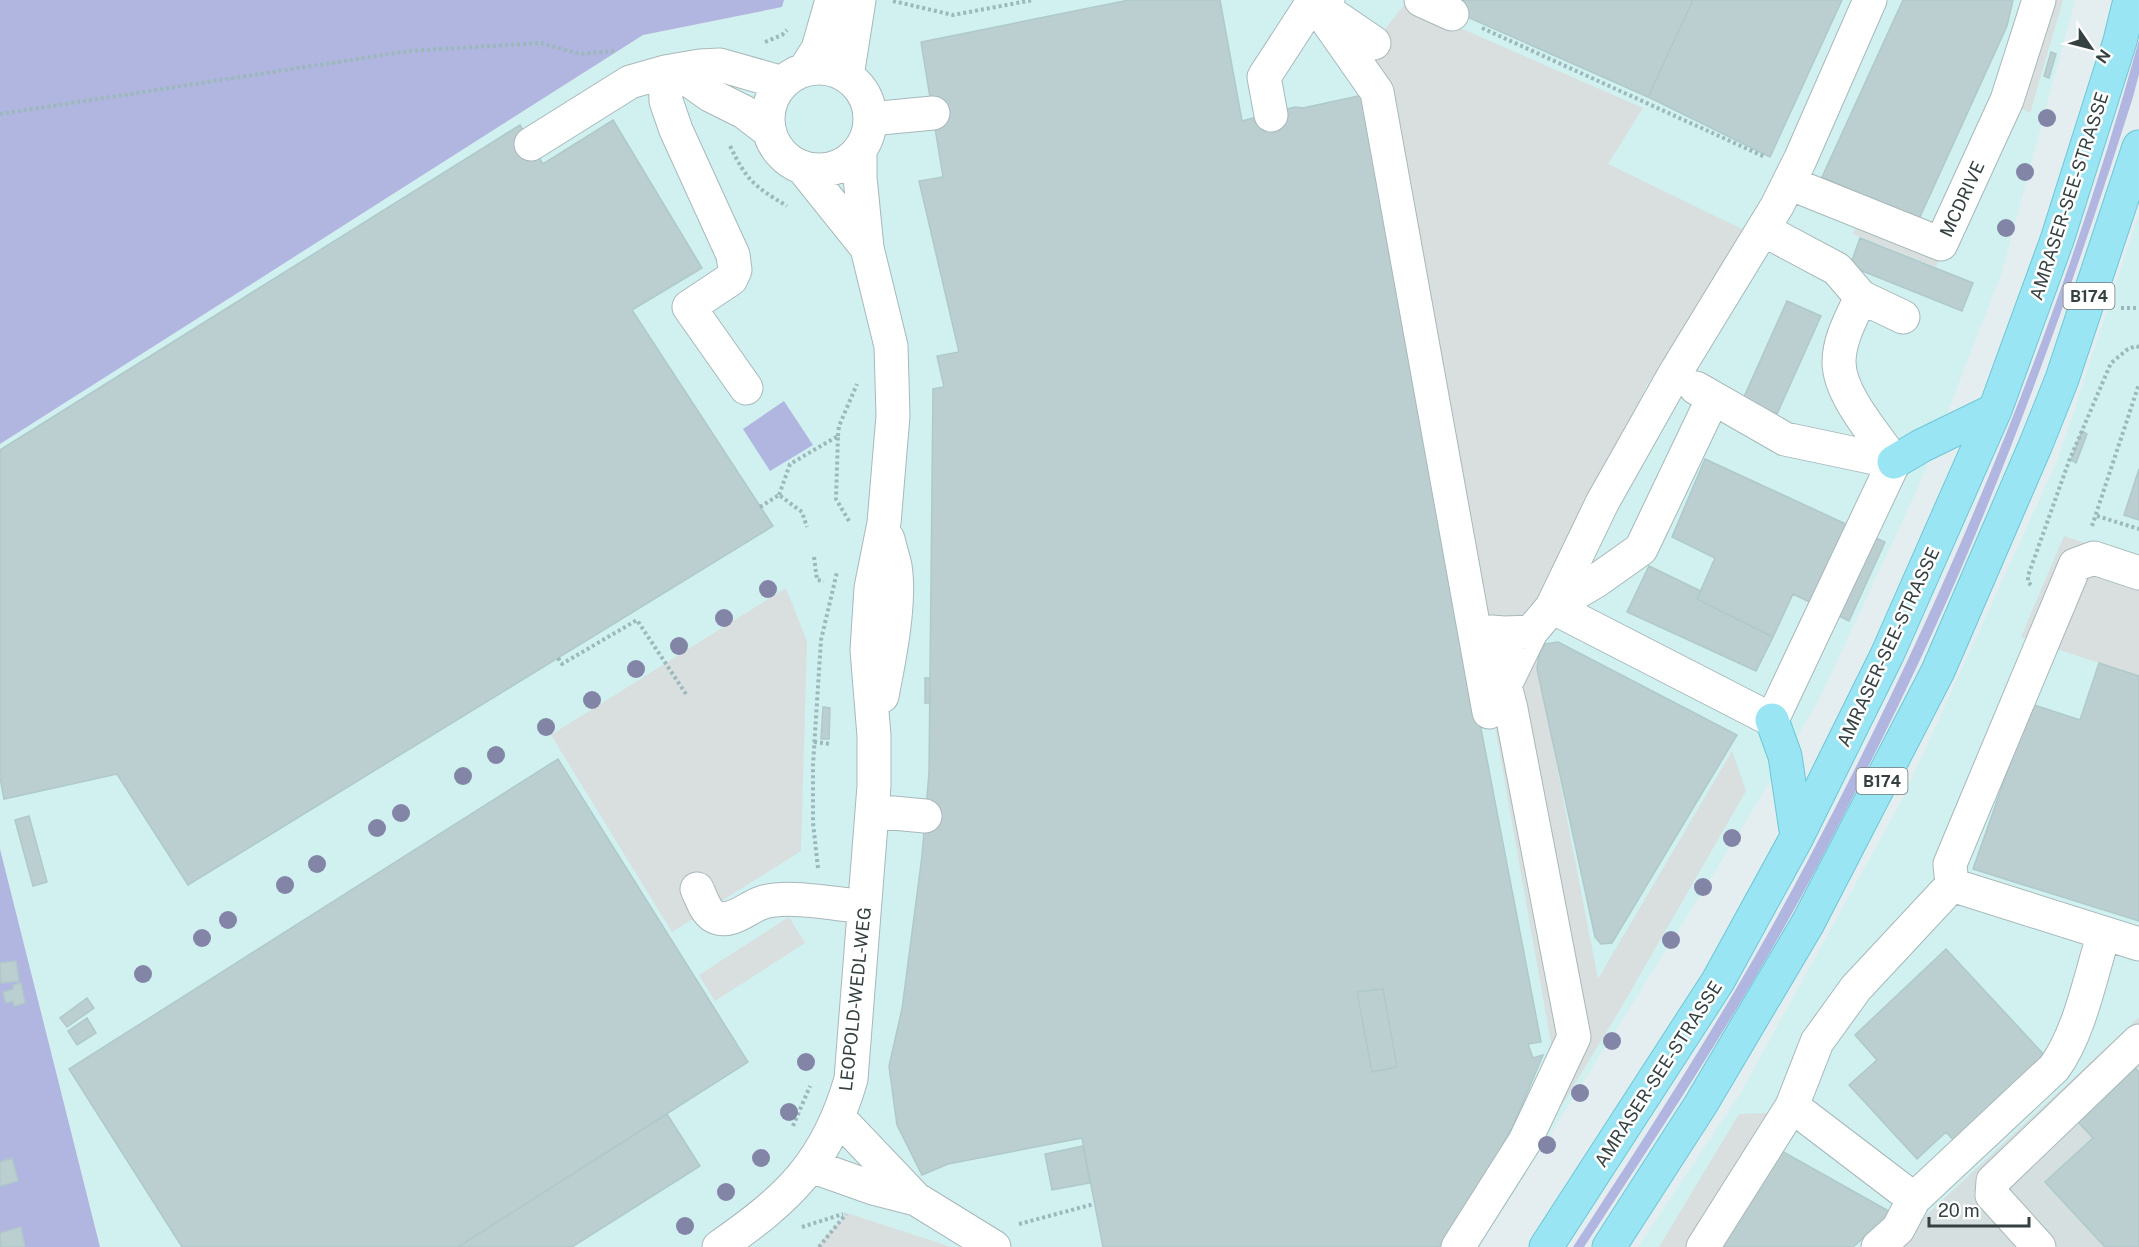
<svg xmlns="http://www.w3.org/2000/svg" width="2139" height="1247" viewBox="0 0 2139 1247" font-family="'Public Sans',sans-serif">
	<rect width="100%" height="100%" fill="#e4eef0"/>
	<path fill="#d1f0f0" d="M784 0H2075L2002 272 1920 483 1818 702 1736 838 1480 1247H100L0 849V444L643 35 782 7Z
		M2139 214V1017L1892 1247H1638L1740 1094 1902 800 2058 459Z"/>
	<path fill="#d6dfdf" d="M2139 1017V1247H1892Z"/>
	<path fill="#b1b6e0" d="M0 0H784L782 7 643 35 0 444Z
		M2139 40V74L2133 97C2086 246 2034 394 1974 538 1927 651 1872 761 1816 869 1747 1000 1665 1124 1584 1247H1573C1655 1122 1737 995 1807 862 1945 601 2061 325 2139 40Z
		M784 401 813 445 770 471 743 429Z
		M0 849 100 1247H0Z"/>
	<path fill="#d9dede" d="M2050 0H2063L2030 113 2017 107Z
		M1405 4 1643 108 1608 164 1750 233 1647 385 1531 632 1598 979 1732 751 1746 791 1618 1013 1562 1105 1374 43Z
		M1857 223 1940 256 1936 267 1853 234Z
		M2064 536 2139 561V676L2021 637Z
		M786 588 807 642 801 851 672 932 551 735Z
		M789 917 805 943 715 1001 699 975Z
		M1771 1113 1690 1247H1659L1739 1114Z
		M847 1213 951 1247H816Z"/>
	<path fill="#bbcfd0" stroke="#afc9ca" stroke-width="1.5" d="M1129 0H1220L1242 121 1295 107 1303 108 1368 94 1479 718 1541 1042 1528 1044 1533 1058 1543 1055 1513 1126 1476 1193 1439 1247H1103L1082 1138 948 1164 922 1175 897 1125 889 1066 902 1009 922 856 929 773 933 389 944 387 937 356 959 352 919 181 943 177 921 42Z
		M1429 0H1693L1648 97Z
		M1693 0H1842L1770 157 1648 97Z
		M1903 0H2013L2007 26 1919 219 1822 177Z
		M2051 52 2056 54 2049 78 2044 76Z
		M613 120 702 268 632 310 773 526 188 885 117 774 4 799 0 777V450L520 125 543 164Z
		M1860 238 1973 283 1962 311 1850 266Z
		M1787 301 1821 316 1777 414 1743 399Z
		M2082 431 2087 434 2076 463 2071 460Z
		M1705 459 1885 542 1849 621 1793 594 1773 637 1697 599 1715 558 1672 537Z
		M2139 469V520L2124 515Z
		M1649 566 1701 591 1697 599 1773 637 1756 671 1627 612Z
		M1558 642 1737 735 1612 943 1601 944 1595 937 1537 669 1539 654 1545 644Z
		M2099 663 2139 676V921L1973 869 2031 704 2080 720Z
		M925 678H930V703H925Z
		M823 707 830 708 829 739H821Z
		M558 759 748 1062 458 1247H182L69 1069Z
		M29 816 47 882 33 886 15 820Z
		M1946 949 2047 1058 1956 1143 1946 1132 1917 1159 1849 1085 1877 1060 1855 1035Z
		M16 961 19 981 1 983 0 963Z
		M21 983 25 1003 14 1006 13 1001 6 1003 3 992 14 989 13 985Z
		M1383 989 1397 1067 1372 1072 1357 992Z
		M87 998 94 1008 67 1027 60 1018Z
		M87 1018 96 1033 77 1045 68 1031Z
		M2134 1067 2139 1072V1247H2105L2045 1182 2093 1138 2077 1121Z
		M667 1114 700 1166 572 1247H458Z
		M1083 1146 1090 1183 1052 1190 1045 1154Z
		M1778 1149 1892 1213 1853 1247H1717Z
		M12 1158 18 1181 0 1186V1162Z
		M21 1227 25 1247H1L0 1233Z"/>
	<g fill="none" stroke-linecap="round" stroke-linejoin="round">
		<defs>
			<path id="minor" d="M1328 0 1314 2 1377 92 1489 712
				M1421 0 1452 14
				M1330 13 1374 43
				M768 119a51 51 0 1 1 102 0a51 51 0 1 1-102 0Z
				M805 69 818 49 832 0
				M676 71 710 95 744 112 770 132
				M665 72 666 101 676 130 733 255 735 270 731 279 689 307 746 388
				M847 76 859 0
				M1271 115 1264 77 1314 0
				M870 119 933 113
				M531 144 630 82 665 72 700 66 720 65 783 83
				M802 167 867 248
				M1789 183 1941 244 2007 100 2039 0
				M1764 230 1837 269 1861 297C1852 317 1839 339 1839 362 1839 395 1876 435 1894 462
				M1861 297 1903 317
				M1696 388 1785 439 1894 462
				M1552 607 1772 720 1894 462
				M1552 607 1596 581 1641 549 1713 398
				M1505 685 1531 632 1552 607 1602 503 1674 375 1777 206 1800 160 1870 0
				M882 696C889 660 901 602 895 566 893 557 890 548 888 539
				M872 811 925 816
				M1952 885 2139 944
				M697 889C702 899 706 915 718 918 734 922 747 908 761 903 786 894 837 904 864 907
				M1792 1106 1914 1199
				M838 1117 916 1199
				M811 1166 873 1188 916 1199 994 1247
				M719 1247C788 1199 827 1163 851 1079L874 786V736L867 650 871 588 884 523 893 416 891 346 867 248 860 177V149
				M1458 1247 1525 1141 1574 1037 1511 709 1491 632 1504 633 1531 632
				M1703 1247 1792 1106 1817 1042 1856 988 1952 885 1950 864 2075 565 2094 558 2139 573
				M1878 1247 1898 1229 1914 1199 2054 1068C2080 1033 2091 974 2104 933
				M2039 1247 1992 1195 1993 1181 2139 1041"/>
			<path id="major" d="M1894 462 1921 446 1995 410
				M1772 720 1785 756 1797 837
				M1546 1247 1718 981 1797 837 1887 655 1995 410 2057 240 2120 41 2130 0
				M1609 1247 1701 1104 1808 923 1938 671 2036 444 2062 379 2139 147"/>
		</defs>
		<use href="#minor" stroke="#a8b8ba" stroke-width="35"/>
		<use href="#major" stroke="#6cc7d6" stroke-width="35"/>
		<path stroke="#9bb8ba" stroke-width="4" stroke-dasharray="3 3" stroke-linecap="butt" d="M893 1 953 15 1033 0
			M1482 28 1765 157
			M765 42 782 35 787 30
			M0 114 409 51 541 43 580 54 614 51
			M730 146C747 181 754 186 787 206
			M2121 308H2139
			M838 436 839 426 857 384
			M779 495 790 464 838 436 836 499 849 521
			M760 507 779 495 802 512 807 527
			M2097 516 2139 529
			M2092 526 2139 384
			M814 557 817 580 824 581
			M2031 585 2028 582V576L2069 461 2111 363 2128 349 2136 346 2139 347
			M558 658 562 664 637 620 686 694
			M814 742 831 744
			M818 868 813 823V765L821 640 837 572
			M793 1126 810 1086
			M1019 1224 1094 1204
			M802 1227 843 1214
			M819 1247 846 1214"/>
		<use href="#minor" stroke="#fff" stroke-width="33"/>
		<use href="#major" stroke="#9ae5f3" stroke-width="33"/>
	</g>
	<g fill="#8385a7">
		<circle cx="2047" cy="118" r="9"/>
		<circle cx="2025" cy="172" r="9"/>
		<circle cx="2006" cy="228" r="9"/>
		<circle cx="768" cy="589" r="9"/>
		<circle cx="724" cy="618" r="9"/>
		<circle cx="679" cy="646" r="9"/>
		<circle cx="636" cy="669" r="9"/>
		<circle cx="592" cy="700" r="9"/>
		<circle cx="546" cy="727" r="9"/>
		<circle cx="496" cy="755" r="9"/>
		<circle cx="463" cy="776" r="9"/>
		<circle cx="401" cy="813" r="9"/>
		<circle cx="377" cy="828" r="9"/>
		<circle cx="1732" cy="838" r="9"/>
		<circle cx="317" cy="864" r="9"/>
		<circle cx="285" cy="885" r="9"/>
		<circle cx="1703" cy="887" r="9"/>
		<circle cx="228" cy="920" r="9"/>
		<circle cx="202" cy="938" r="9"/>
		<circle cx="1671" cy="940" r="9"/>
		<circle cx="143" cy="974" r="9"/>
		<circle cx="1612" cy="1041" r="9"/>
		<circle cx="806" cy="1062" r="9"/>
		<circle cx="1580" cy="1093" r="9"/>
		<circle cx="789" cy="1112" r="9"/>
		<circle cx="1547" cy="1145" r="9"/>
		<circle cx="761" cy="1158" r="9"/>
		<circle cx="726" cy="1192" r="9"/>
		<circle cx="685" cy="1226" r="9"/>
	</g>
	<g text-anchor="middle" dominant-baseline="central" stroke-width="5" stroke-linejoin="round" paint-order="stroke">
		<g fill="#fff" stroke="#727a7a" stroke-width="1.5">
			<rect x="2063.5" y="283" width="51" height="26" rx="4.5"/>
			<rect x="1856.5" y="768" width="51" height="26" rx="4.5"/>
		</g>
		<g font-size="16" font-weight="bold" fill="#354141">
			<text x="2089" y="296">B174</text>
			<text x="1882" y="781">B174</text>
		</g>
		<g font-size="18" fill="#354141" stroke="#fff">
			<text transform="translate(2069 196) rotate(-72)">AMRASER-SEE-STRASSE</text>
			<text transform="translate(1962 199) rotate(-65)">MCDRIVE</text>
			<text transform="translate(1888 647) rotate(-65)">AMRASER-SEE-STRASSE</text>
			<text transform="translate(855 999) rotate(-84)">LEOPOLD-WEDL-WEG</text>
			<text transform="translate(1658 1074) rotate(-57)">AMRASER-SEE-STRASSE</text>
		</g>
	</g>
	<g transform="translate(2091 48) rotate(125)" stroke="#ffffff" stroke-width="4.5" paint-order="stroke">
	<path d="M0-4.5L10 22L0 15L-10 22Z" fill="#354141"/>
	<text y="-9" font-size="16" font-weight="bold" text-anchor="middle" fill="#354141">N</text>
	</g>
	<path d="M1929 1217v9h100v-9" fill="none" stroke="#354141" stroke-width="3"/>
	<text x="1938" y="1217" font-size="18" fill="#354141" stroke="#ffffff" stroke-width="4.5" paint-order="stroke">20 m</text>
</svg>
